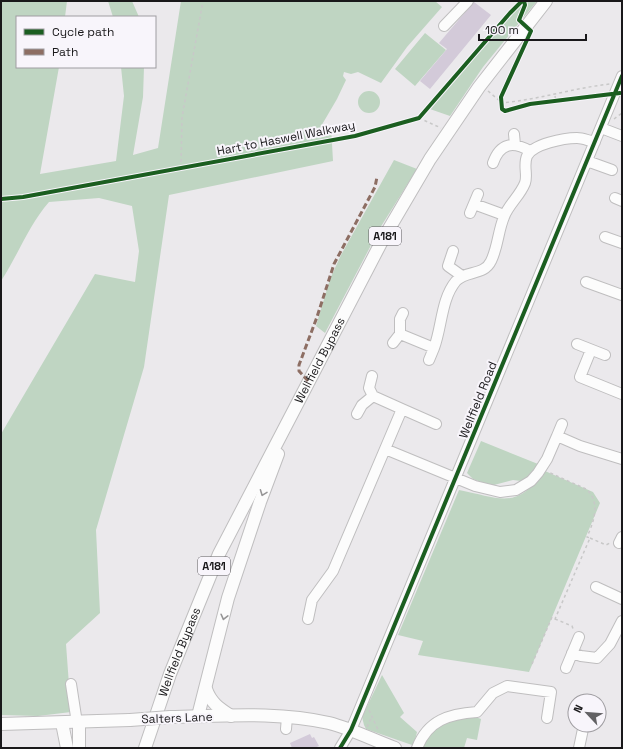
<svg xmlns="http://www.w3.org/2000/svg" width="623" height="749" viewBox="0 0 623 749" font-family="'Space Grotesk',sans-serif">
	<rect width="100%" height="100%" fill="#ebe9ec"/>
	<path fill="#bfd5c2" d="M1 1H67L65 17H17V67H59L40 174 116 161 124 96 121 67H144L143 97 133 155 158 148 181 1H435L442 7 407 47 381 83 358 72 351 74 344 72 343 76 346 80 337 99 320 128 331 126 333 161 169 195 144 367 96 530 100 613 66 644 71 712 38 716 1 715V434L95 274 135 282 139 251 132 206 99 198 49 202C29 225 18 255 1 281Z
		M108 1H132L139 17H113Z
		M522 1H537L483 67 450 116 427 108 510 13Z
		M425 33 446 50 415 86 395 69Z
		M358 102a11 11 0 1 1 22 0a11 11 0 1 1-22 0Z
		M394 160 417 169 380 228 325 333 316 326 330 279 341 255Z
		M481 441 538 464 527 478 521 481 513 480 494 485H489L473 479 467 473Z
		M545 471 593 492 600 503 529 672 418 655 423 641 398 635 459 490C501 498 515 511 545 471Z
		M382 675 404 713 400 717 417 732 414 744 412 745 366 729 364 725 362 717Z
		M473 716 481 719 477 740 467 738 464 748H421L424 737 447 719Z"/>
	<path fill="#d3cad9" d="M474 2 491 15 430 89 420 81 447 49 439 43Z
		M310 734 312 738 314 737 319 746 314 748H292L290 743Z"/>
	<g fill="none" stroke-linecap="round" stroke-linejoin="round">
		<defs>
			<path id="minor" d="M444 26 468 1
				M601 128 622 136
				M514 134 515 145
				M587 161 612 170
				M493 163C500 143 513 141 530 151
				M615 198 622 201
				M474 204 504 215
				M470 213 478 194
				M605 237 622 243
				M453 251 448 266 462 276
				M586 282 622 295
				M400 334 434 348C442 327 441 299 456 281 466 270 484 276 491 261 498 247 498 231 504 217 508 205 520 196 525 183 528 175 523 165 527 156 533 144 564 138 577 138 583 138 589 141 595 142
				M393 343 400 334V319L403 313
				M577 344 605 355
				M591 350 580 377 622 394
				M429 360 434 348
				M372 376 369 388 373 396
				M373 396 402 409 385 449
				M402 409 436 424
				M357 414 362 405 373 396
				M557 436 562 424
				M619 543 622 537
				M596 587 622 599
				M308 619 312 600 333 571 385 449 475 486 500 492 516 490 531 481 538 473 547 459 557 436 580 446 622 459
				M572 653 581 656 597 658 610 644 622 621
				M566 668 579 637
				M71 684 77 723
				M286 729 287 717
				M340 748 351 730 622 76
				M417 748C428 720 449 714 477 712L493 693 507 686 551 692 547 718
				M579 748 583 729"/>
			<g id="major">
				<path d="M206 689C211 703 219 708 231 716"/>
				<path d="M198 716 228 598 260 502 278 454"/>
				<path d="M170 717C222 716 278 711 329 723 352 729 373 740 395 748"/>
				<path d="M62 723 67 748"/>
				<path d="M1 724 130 720"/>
				<path d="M79 748V722"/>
				<path id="s1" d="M145 748 170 674 219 554 383 239 430 159 479 87 546 1"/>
			</g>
		</defs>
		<use href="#minor" stroke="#bfbebf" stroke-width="12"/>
		<use href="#major" stroke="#bfbebf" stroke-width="14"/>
		<path stroke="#c8c8c8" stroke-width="1.5" stroke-dasharray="3 3" stroke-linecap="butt" d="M488 91 501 102
			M555 96 556 101
			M500 103C538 100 573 88 610 84
			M419 118 441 128
			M614 119 622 113
			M181 168 182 117 203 1
			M590 538 606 545 610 543
			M555 619 572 626 574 631
			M532 664 552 617 555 619 590 538 587 537C594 521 601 502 586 489L548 472
			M369 710 379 732
			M367 727 372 716"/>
		<use href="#minor" stroke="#fcfcfc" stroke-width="10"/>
		<use href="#major" stroke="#fcfcfc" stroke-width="12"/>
		<defs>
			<path id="major-bridge" d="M130 720 170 717"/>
		</defs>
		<use href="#major-bridge" stroke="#bfbebf" stroke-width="14" stroke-linecap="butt"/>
		<use href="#major-bridge" stroke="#fcfcfc" stroke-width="12"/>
		<path stroke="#8d6e63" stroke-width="3" stroke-dasharray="6 3" stroke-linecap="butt" d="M308 381 299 371V365L317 317 334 264 375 187 377 177"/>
		<defs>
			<path id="cycleway" d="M524 1 525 5 519 20 531 31 501 97 502 109 505 111 530 104 620 93
				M1 199 23 197 355 136 419 118 510 13 522 1
				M340 748 351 730 622 76"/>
		</defs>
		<use href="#cycleway" stroke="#f8f5fb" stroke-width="6"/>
		<use href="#cycleway" stroke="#1b5e20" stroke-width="4"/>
	</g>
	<defs><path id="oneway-chevron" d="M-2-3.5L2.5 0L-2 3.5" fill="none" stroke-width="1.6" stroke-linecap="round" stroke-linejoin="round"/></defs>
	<g stroke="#969596">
		<use href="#oneway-chevron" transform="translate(263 493) rotate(111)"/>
		<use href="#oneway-chevron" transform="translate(224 617) rotate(104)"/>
	</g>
	<g text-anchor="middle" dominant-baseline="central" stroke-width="4" stroke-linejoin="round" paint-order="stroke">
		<g fill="#f8f5fb" stroke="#5c5a5e" stroke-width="1">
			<rect x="369" y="227" width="32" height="18" rx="3"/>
			<rect x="198" y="557" width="32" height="18" rx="3"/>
		</g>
		<g font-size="11" font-weight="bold" fill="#19181a">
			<text x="385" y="236">A181</text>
			<text x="214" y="566">A181</text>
		</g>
		<g font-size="12" fill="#19181a" stroke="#f8f5fb">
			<text transform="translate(286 138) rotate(-11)">Hart to Haswell Walkway</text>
			<text stroke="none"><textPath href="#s1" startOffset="426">Wellfield Bypass</textPath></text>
			<text transform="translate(478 400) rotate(-68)">Wellfield Road</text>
			<text stroke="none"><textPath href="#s1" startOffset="102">Wellfield Bypass</textPath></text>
			<text transform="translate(177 718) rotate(-2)">Salters Lane</text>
		</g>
	</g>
	<rect width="623" height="749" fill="none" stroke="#19181a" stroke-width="4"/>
	<rect x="16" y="16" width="140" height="52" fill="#f8f5fb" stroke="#9f9da1"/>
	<rect x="24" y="29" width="20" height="6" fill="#1b5e20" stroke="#9f9da1"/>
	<text x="52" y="36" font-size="12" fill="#19181a">Cycle path</text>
	<rect x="24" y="49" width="20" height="6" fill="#8d6e63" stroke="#9f9da1"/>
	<text x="52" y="56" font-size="12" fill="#19181a">Path</text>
	<g transform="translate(587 713) rotate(296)"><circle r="19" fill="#f8f5fb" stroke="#9f9da1"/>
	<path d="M0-3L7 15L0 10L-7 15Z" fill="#626164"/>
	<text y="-6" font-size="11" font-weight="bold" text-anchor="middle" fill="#19181a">N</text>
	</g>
	<path d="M479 34v6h107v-6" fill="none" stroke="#19181a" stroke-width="2"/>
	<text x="485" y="34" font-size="12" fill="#19181a" stroke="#f8f5fb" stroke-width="3" paint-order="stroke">100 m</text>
</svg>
